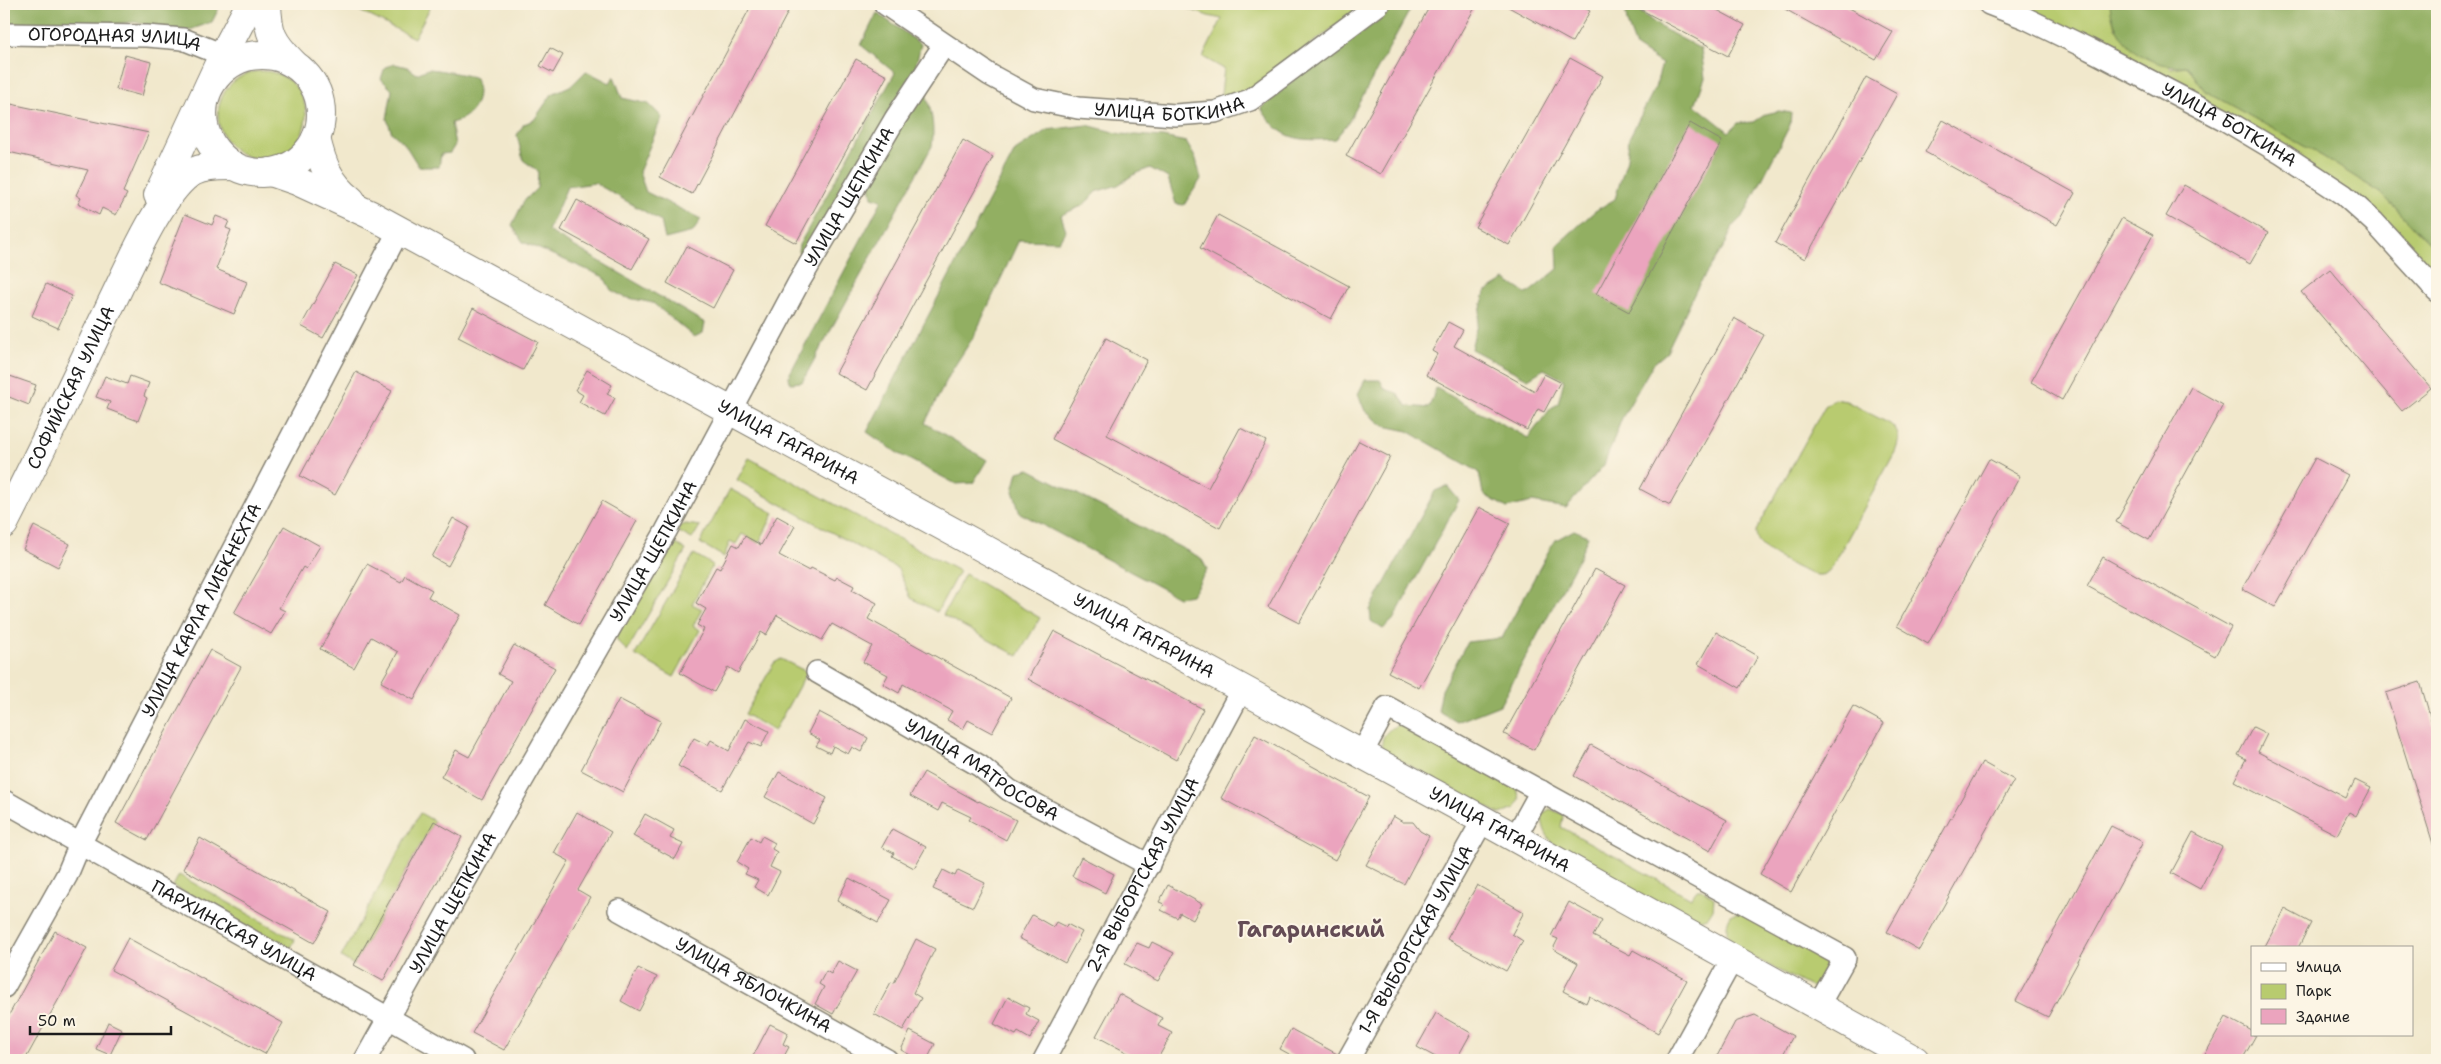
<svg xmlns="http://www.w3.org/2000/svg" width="2441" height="1064" viewBox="0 0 2441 1064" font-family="'Shantell Sans',sans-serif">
	<rect width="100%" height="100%" fill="#fcf5e5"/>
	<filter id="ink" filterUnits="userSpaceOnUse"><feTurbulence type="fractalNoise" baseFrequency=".02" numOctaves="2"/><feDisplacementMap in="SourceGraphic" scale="10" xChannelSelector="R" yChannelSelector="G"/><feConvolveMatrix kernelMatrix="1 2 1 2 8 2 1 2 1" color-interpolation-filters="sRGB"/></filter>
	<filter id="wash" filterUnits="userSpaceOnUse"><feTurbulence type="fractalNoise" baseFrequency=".0096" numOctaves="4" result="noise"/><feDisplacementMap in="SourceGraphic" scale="20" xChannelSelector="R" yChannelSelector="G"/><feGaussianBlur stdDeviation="1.12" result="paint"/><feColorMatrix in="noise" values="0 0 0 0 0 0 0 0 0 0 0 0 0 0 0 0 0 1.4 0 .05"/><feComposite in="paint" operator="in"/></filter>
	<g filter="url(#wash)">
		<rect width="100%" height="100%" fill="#f1e8cc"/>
		<path fill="#b8cb6f" stroke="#6a7446" d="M346 4H432L414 38Z
			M1176 4H1364L1247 93 1220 102 1224 69 1203 57 1222 19 1208 16Z
			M2013 4H2110L2115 28 2171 68 2187 66 2205 91 2322 156 2381 193 2437 251V277L2380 215Z
			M218 115a44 44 0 1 1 88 0a44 44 0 1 1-88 0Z
			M1834 399 1846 401 1890 424C1900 432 1900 440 1895 452L1832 567C1828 572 1825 575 1819 575 1809 576 1768 553 1761 545 1757 541 1756 536 1756 531L1825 406Z
			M749 458 959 571 937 612 911 598 898 569 737 480Z
			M730 489 774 513 759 543 742 534 736 544 730 541 724 557 700 543Z
			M686 524 700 526 692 539 677 531 680 526Z
			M671 541 686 550 627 651 618 642 616 637Z
			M694 554 713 565 692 604 702 609 693 626 700 630 674 677 635 655Z
			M965 574 1040 618 1018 656 943 615Z
			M781 659 807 672 774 731 745 714 774 663Z
			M1398 725 1406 726 1516 787 1520 799 1515 809 1500 814 1384 752C1378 739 1386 730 1398 725Z
			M1550 809 1562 814 1563 817 1561 827 1691 898 1697 890H1703L1714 898 1713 909 1708 917 1689 922 1557 848C1547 837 1542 829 1542 814Z
			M420 813 434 821 354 965 341 957Z
			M179 875 295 940 289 951 173 886Z
			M1743 912 1824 957C1833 968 1825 975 1819 985L1810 987 1732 946C1727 936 1724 926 1731 915Z"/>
		<path fill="#92af62" stroke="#57663f" d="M4 4H221L212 22 187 31 159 28 135 22 88 26 4 23Z
			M1389 4H1410L1412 6 1348 123 1335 139C1299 141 1281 141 1261 108L1324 54Z
			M1625 4H1634V7L1660 27 1701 49 1705 78 1695 105 1729 132 1738 123 1754 122 1766 114 1779 111 1791 113 1790 125 1744 215 1733 226 1726 243 1698 286 1666 353 1653 364 1622 418 1604 465 1566 508 1532 502 1507 508 1483 494 1479 472 1408 431 1384 426 1365 411 1358 394 1365 380H1380L1385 389 1397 393 1407 406 1429 408 1436 388 1528 438 1551 408 1558 404 1564 380 1544 369 1528 379 1471 349 1485 292 1505 280 1527 294 1558 269 1557 245 1595 211 1615 199 1627 159 1629 138 1655 88 1662 64 1636 47 1627 23Z
			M2110 4H2437V251L2381 193 2322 156 2205 91 2187 66C2148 69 2113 44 2110 4Z
			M877 13 921 44 915 69C927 93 936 118 932 146L802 382 791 383 788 377 882 200 872 197 869 178 806 259 798 252 799 245 895 73 861 45Z
			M395 64 407 67 417 74C421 72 425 70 428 69 434 69 469 75 476 78 482 100 474 117 451 123L455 145 450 153 441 154 439 167H419L404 143 392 133 387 119 392 90 381 79 385 67Z
			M586 71 610 83 614 76 622 98 649 104 662 117 639 172 646 192 701 219 693 232 665 239 661 221 595 183 567 187 548 231 705 323 703 333 694 337 653 303 624 297 611 290 604 277 523 242 512 225 524 201 537 188 538 171 523 160 517 135 524 124 534 120 552 94 572 85Z
			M1087 125 1121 134 1163 137 1186 142 1196 159 1201 179 1184 205 1176 204 1168 178 1150 168 1133 175 1118 185 1098 191 1082 206 1061 215 1066 230 1059 241 1019 240 974 336 952 370 925 423 987 460 973 483 956 484 899 454 867 432 1015 151 1047 130Z
			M1029 469 1201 558 1207 569 1192 595 1178 597 1020 513 1013 491 1018 472Z
			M1447 486 1459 500 1393 620 1383 629 1371 621 1370 610 1435 491Z
			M1574 530 1588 536 1580 556 1500 705 1457 722 1438 711 1442 690 1467 642 1502 638 1554 541Z"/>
		<g id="blocks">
			<path fill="#eba4be" d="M752 4H772L788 12 692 194 660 177Z
				M1431 4H1477L1381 174 1346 156Z
				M1503 4H1576L1590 11 1572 42Z
				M1630 4H1706L1745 25 1728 56Z
				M1776 4H1842L1893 32 1876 60Z
				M550 48 563 55 553 73 540 66Z
				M125 55 151 62 142 96 116 89Z
				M1570 58 1603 76 1509 245 1475 227Z
				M856 59 887 76 796 243 765 226Z
				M1866 77 1897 94 1805 259 1775 243Z
				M11 104 149 133 123 192 127 194 116 215 102 208 99 215 78 204 81 198 76 195 88 170 4 151V138Z
				M1943 120 2075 193 2057 225 1925 152Z
				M1690 123 1722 141 1629 312 1596 294Z
				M963 140 993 157 867 390 836 373Z
				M2184 185 2268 233 2250 264 2166 216Z
				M577 200 649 239 632 269 561 230Z
				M185 214 212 225 216 216 229 221 226 228 231 230 216 269 247 282 234 314 158 282Z
				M1218 215 1349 286 1331 319 1200 248Z
				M2122 218 2153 235 2062 400 2031 382Z
				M687 246 733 270 713 308 667 283Z
				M335 264 358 275 323 338 301 326Z
				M2330 269 2431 388 2402 411 2301 292Z
				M46 284 72 296 58 328 32 316Z
				M473 308 538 342 523 370 458 337Z
				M1734 318 1764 335 1670 505 1640 489Z
				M1448 322 1463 330 1454 346 1535 391 1544 374 1560 382 1544 412 1538 409 1527 430 1426 375 1437 354 1432 351Z
				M1106 338 1147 360 1107 435 1208 488 1240 428 1266 441 1220 528 1052 439Z
				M587 370 612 385 607 394 615 398 605 416 579 402 583 395 575 390Z
				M356 372 392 391 335 495 300 476Z
				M4 374 36 385 29 405 4 395Z
				M105 376 127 384 130 376 149 383 144 396 147 398 138 421 107 409 110 402 96 397Z
				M2191 387 2223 405 2149 540 2116 522Z
				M1359 441 1390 457 1299 623 1268 607Z
				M2315 458 2348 475 2275 607 2242 589Z
				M1989 459 2020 476 1928 644 1897 626Z
				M602 501 637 521 579 625 545 605Z
				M1479 507 1510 523 1419 688 1388 672Z
				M777 516 795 526 779 555 809 571 811 568 835 580 837 577 854 586 852 590 877 603 868 619 1011 698 992 733 968 720 963 729 947 720 952 711 903 684 899 693 883 684 888 675 863 662 872 646 832 624 822 640 777 615 766 635 761 632 738 673 728 667 714 692 680 673 704 629 697 625 706 609 696 603 716 567 720 569 733 544 739 547 745 536 761 545Z
				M453 518 469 527 448 566 432 557Z
				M34 526 70 544 58 567 23 549Z
				M284 526 320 546 306 569 303 567 279 608 285 611 271 634 234 613Z
				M2103 557 2231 627 2215 656 2087 586Z
				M367 564 401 582 405 575 432 590 428 597 460 615 414 700 381 682 398 652 371 637 354 668 320 649Z
				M1595 569 1625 585 1534 750 1504 734Z
				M1054 631 1203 709 1176 760 1028 679Z
				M1716 632 1758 656 1740 688 1698 664Z
				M514 645 555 668 482 800 441 777 456 750 469 757 511 681 498 674Z
				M210 650 241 667 147 840 116 823Z
				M2420 682 2437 739V847H2434L2386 693Z
				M619 699 661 721 623 792 581 770Z
				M1853 706 1884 723 1791 892 1760 874Z
				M819 712 868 738 861 752 852 747 848 754 833 746 830 753 816 746 820 740 808 733Z
				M745 719 769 731 761 747 749 742 722 790 678 766 694 738 708 745 711 740 729 751Z
				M2253 727 2267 734 2258 752 2346 798 2355 780 2371 788 2356 816 2349 812 2337 835 2234 781 2246 759 2238 755Z
				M1255 735 1369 797 1335 860 1221 798Z
				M1591 745 1727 820 1710 851 1574 776Z
				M1982 762 2014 780 1919 950 1887 932Z
				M779 772 827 798 813 824 765 797Z
				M924 772 978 802 979 801 1016 820 1006 840 969 820 971 817 942 803 938 811 910 796Z
				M577 812 611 832 578 890 590 897 504 1050 472 1033 569 861 554 853Z
				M645 814 674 830 670 838 683 844 675 859 633 836Z
				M1393 816 1403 822H1413L1420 831 1429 836 1404 884 1366 865Z
				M434 821 462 837 383 981 354 965Z
				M2111 826 2143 842 2048 1017 2016 1001Z
				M892 829 926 847 914 868 892 856 894 853 882 847Z
				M2193 832 2222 847 2200 889 2171 873Z
				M762 836 775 843 772 849 777 852 770 867 780 872 768 895 754 887 758 880 745 874 748 869 737 862 751 837 759 842Z
				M200 838 331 912 314 943 183 869Z
				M1081 857 1114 874 1105 893 1072 876Z
				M943 870 955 876 958 870 985 883 973 907 933 889Z
				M849 878 891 900 878 923 837 901Z
				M1168 885 1202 904 1193 920 1180 913 1177 918 1161 910 1164 904 1159 902Z
				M1477 885 1524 912 1512 934 1523 941 1506 971 1447 939Z
				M1569 902 1602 920 1593 936 1630 955 1633 950 1687 980 1658 1033 1589 996 1586 1003 1563 991 1578 963 1553 949 1558 939 1551 936Z
				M2285 909 2311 923 2298 948H2264Z
				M1032 915 1053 927 1056 922 1066 927 1067 924 1082 932 1065 963 1019 938Z
				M55 931 87 948 25 1060H4V1024Z
				M128 938 283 1023 265 1054 111 970Z
				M916 939 935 949 913 993 921 998 903 1030 874 1014 891 982 894 983Z
				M1152 942 1174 953 1158 981 1125 964 1137 943 1149 948Z
				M838 961 857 971 833 1014 815 1004 824 987 819 984 826 971 831 974Z
				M638 968 657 977 639 1011 621 1001Z
				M1119 994 1162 1018 1158 1026 1172 1033 1157 1060H1141L1096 1036Z
				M1008 997 1029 1008 1026 1014 1039 1021 1030 1039 1018 1032 1016 1035 994 1024Z
				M1436 1013 1471 1033 1456 1060H1441L1417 1047Z
				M1755 1015 1793 1036 1780 1060H1715L1735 1022Z
				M2226 1017 2252 1031V1035H2256L2242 1060H2202Z
				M108 1022 122 1029 110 1055 96 1049Z
				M770 1024 788 1033 783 1044 789 1047 782 1060H751Z
				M1291 1029 1337 1054 1336 1060H1300L1280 1049Z
				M910 1031 935 1044 927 1060H920L901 1050Z"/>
		</g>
	</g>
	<g filter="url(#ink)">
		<use href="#blocks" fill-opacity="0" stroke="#868274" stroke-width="1"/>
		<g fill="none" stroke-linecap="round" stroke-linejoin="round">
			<defs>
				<g id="street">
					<path id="s1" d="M885 4 990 75 1034 99 1078 108 1175 115 1215 112 1250 100 1379 4"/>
					<path id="s2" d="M1989 4 2025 18 2089 49 2225 120 2282 154 2344 195 2374 222 2437 291"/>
					<path id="s3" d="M4 34 147 36 183 39 223 55"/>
					<path id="s4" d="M817 672 980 766 1009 790 1149 865"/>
					<path d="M1361 755 1387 707 1845 958 1818 1006"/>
					<path id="s5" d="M4 801 463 1060"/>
					<path d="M1515 838 1541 791"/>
					<path id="s6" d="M619 910 887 1060"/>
					<path id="s7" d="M4 987 67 875 80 844 399 230"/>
					<path id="s8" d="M365 1060 492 833 666 531 799 282 895 119 944 45"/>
					<path id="s9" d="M1044 1060 1242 689"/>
					<path id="s10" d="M1348 1060 1483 820"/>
					<path d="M1677 1060 1732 960"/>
				</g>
				<g id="secondary">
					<path d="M267 4C268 33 272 42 293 63"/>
					<circle cx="262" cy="114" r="59"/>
					<path d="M316 138C322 164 329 183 351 200"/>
					<path id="s11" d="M271 172 297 181 371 215 1483 820 1915 1060"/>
					<path d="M158 195 223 55 250 4"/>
					<path id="s12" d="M4 524C41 452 75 379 110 306 128 270 155 205 184 178 197 166 216 166 234 166"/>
				</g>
			</defs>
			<use href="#street" stroke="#868274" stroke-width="24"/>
			<use href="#secondary" stroke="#868274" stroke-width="30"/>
			<use href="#street" stroke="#fff" stroke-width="21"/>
			<use href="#secondary" stroke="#fff" stroke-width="28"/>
		</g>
	</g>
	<g text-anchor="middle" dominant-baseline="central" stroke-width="4" stroke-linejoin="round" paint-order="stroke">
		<g font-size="18" fill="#1c1c1c" stroke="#fcf5e5">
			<text stroke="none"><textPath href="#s3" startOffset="111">ОГОРОДНАЯ УЛИЦА</textPath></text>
			<text stroke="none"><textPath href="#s1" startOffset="314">УЛИЦА БОТКИНА</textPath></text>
			<text stroke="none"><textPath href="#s2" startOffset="269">УЛИЦА БОТКИНА</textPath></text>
			<text stroke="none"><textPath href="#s8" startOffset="990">УЛИЦА ЩЕПКИНА</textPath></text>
			<text stroke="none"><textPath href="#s12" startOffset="152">СОФИЙСКАЯ УЛИЦА</textPath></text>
			<text stroke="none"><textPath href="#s11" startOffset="584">УЛИЦА ГАГАРИНА</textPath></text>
			<text stroke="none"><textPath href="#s8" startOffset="585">УЛИЦА ЩЕПКИНА</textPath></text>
			<text stroke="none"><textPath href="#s7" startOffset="426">УЛИЦА КАРЛА ЛИБКНЕХТА</textPath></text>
			<text stroke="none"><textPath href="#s11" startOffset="989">УЛИЦА ГАГАРИНА</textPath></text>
			<text stroke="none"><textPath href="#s4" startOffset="192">УЛИЦА МАТРОСОВА</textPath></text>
			<text stroke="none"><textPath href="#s11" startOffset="1394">УЛИЦА ГАГАРИНА</textPath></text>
			<text stroke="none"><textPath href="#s9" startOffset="210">2-Я ВЫБОРГСКАЯ УЛИЦА</textPath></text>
			<text stroke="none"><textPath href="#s8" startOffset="180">УЛИЦА ЩЕПКИНА</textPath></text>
			<text stroke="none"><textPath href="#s5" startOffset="264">ПАРХИНСКАЯ УЛИЦА</textPath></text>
			<text stroke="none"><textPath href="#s10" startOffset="138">1-Я ВЫБОРГСКАЯ УЛИЦА</textPath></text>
			<text stroke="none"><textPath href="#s6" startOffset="154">УЛИЦА ЯБЛОЧКИНА</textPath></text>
		</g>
		<g font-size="22" font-weight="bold" fill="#644c55" stroke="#fcf5e5">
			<text x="1311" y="929">Гагаринский</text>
		</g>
	</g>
	<rect width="2441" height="1064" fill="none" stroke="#fcf5e5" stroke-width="20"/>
	<rect x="2251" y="946" width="162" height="90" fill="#fcf5e5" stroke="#a29e95"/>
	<rect x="2261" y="963" width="25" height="8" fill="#ffffff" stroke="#a29e95"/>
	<text x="2296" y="972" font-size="15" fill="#1c1c1c">Улица</text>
	<rect x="2261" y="984" width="25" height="15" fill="#b8cb6f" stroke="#a29e95"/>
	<text x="2296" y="996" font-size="15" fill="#1c1c1c">Парк</text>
	<rect x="2261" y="1009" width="25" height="15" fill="#eba4be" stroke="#a29e95"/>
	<text x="2296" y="1022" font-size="15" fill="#1c1c1c">Здание</text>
	<path d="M30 1026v8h141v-8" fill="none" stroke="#1c1c1c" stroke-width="2.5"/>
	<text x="38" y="1026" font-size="15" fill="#1c1c1c" stroke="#fcf5e5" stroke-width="4" paint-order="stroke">50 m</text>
</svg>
